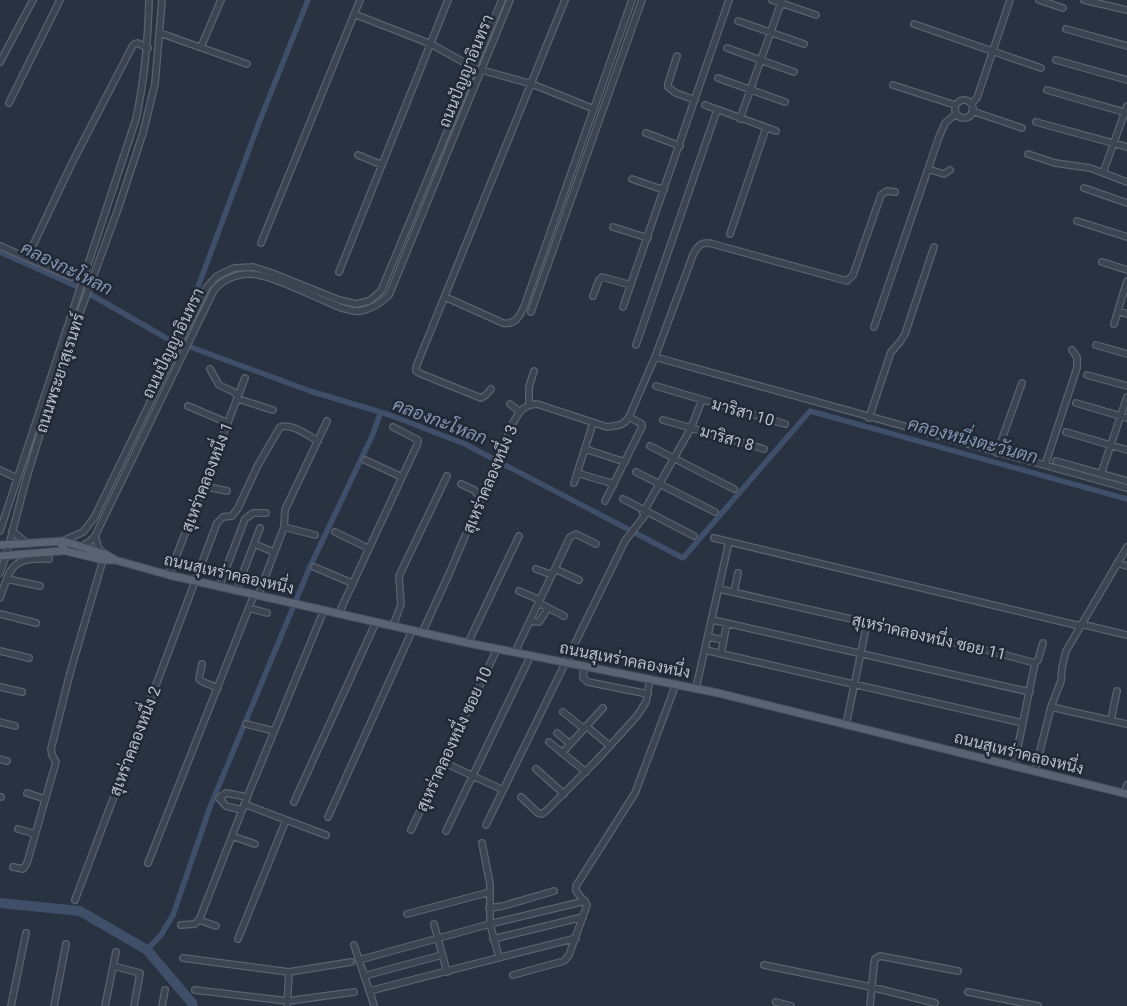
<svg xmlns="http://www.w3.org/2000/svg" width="1127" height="1006" viewBox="0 0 1127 1006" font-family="Roboto,Sarabun,sans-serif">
	<rect width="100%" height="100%" fill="#283241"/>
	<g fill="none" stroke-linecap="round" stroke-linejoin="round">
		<path stroke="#3f4e69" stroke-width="5.5" d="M0 252 76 286 166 338 310 391 390 415 465 444 683 558 810 411 1127 499
			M176 342 198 287 260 120 308 0
			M147 950 161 935 173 915 210 807 309 569 372 436 381 412"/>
		<path stroke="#3f4e69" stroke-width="10" d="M0 903 80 911 147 950 192 1003 193 1006"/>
		<defs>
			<path id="minor" d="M772 0 816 15
				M1039 0 1063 8
				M1084 0 1127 10
				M354 14 431 44 474 68 532 84 594 109
				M738 21 804 44
				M914 24 1041 68
				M1066 29 1127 46
				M160 33 247 64
				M201 47 221 0
				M727 48 794 72
				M677 56 668 84V87L676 93 695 100
				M1056 60 1127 80
				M0 62 33 0
				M718 78 785 102
				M893 85 955 105
				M1047 90 1127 113
				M955 109a9 9 0 1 1 18 0a9 9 0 1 1-18 0Z
				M9 103 60 0
				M971 104 977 98 1010 0
				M705 105 776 131
				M972 111 1022 128
				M740 119 782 0
				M1036 122 1127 147
				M646 133 680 146
				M1028 154 1055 163 1090 168 1127 182
				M358 155 382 165
				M928 169 944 174 950 170
				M1103 173 1127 106
				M632 179 664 190
				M1084 188 1127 203
				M1077 221 1127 237
				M613 227 648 238
				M730 234 766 128
				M261 243 360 0
				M0 246 71 277H75L80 270H86
				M27 258 72 163 133 45 137 43 148 48
				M1102 262 1127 270
				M339 272 448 0
				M593 296 599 280 602 277 631 285
				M445 297 503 323C516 325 519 316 524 307L632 0
				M623 307 729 0
				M1118 311 1127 314
				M531 312 642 0
				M1114 324 1127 281
				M874 327 939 137 945 123 956 114
				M636 345 717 110
				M1096 345 1127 354
				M655 357 1127 488
				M210 369 219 385 234 392 238 396
				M1087 375 1127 386
				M656 386 785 424
				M491 389 486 395 481 398 419 373 416 371V367L565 0
				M238 399 273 410
				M1076 403 1127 418
				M510 404 520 412
				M529 404V387L534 371
				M188 406 228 423
				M869 418 891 352 900 342 905 334 934 247
				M663 420 764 449
				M1066 432 1127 450
				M650 446 734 489
				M585 449 625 462
				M997 453 1022 383
				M365 460 402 477
				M1056 461 1127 481
				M1045 465 1077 368V357L1072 350
				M0 470 17 478
				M636 472 715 512
				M577 473 614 484
				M1101 474 1127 397
				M574 483 593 423
				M461 484 474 490 481 498
				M203 486 227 491
				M623 499 694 536
				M605 501 642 427V424L629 417
				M643 513 691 428 702 400
				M284 527 315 535
				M0 531 136 119C145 77 148 42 149 0
				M12 531 28 544
				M335 532 368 548
				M95 536 99 549 104 553
				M714 538 1080 626
				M63 541 83 532 94 518 176 349 207 287 217 276 234 268 253 267 272 273 339 300 356 304 369 301 381 291 502 0
				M254 544 274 552
				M66 551C78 548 87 546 95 536L214 290C222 280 238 273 251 274 271 275 310 295 330 303 339 307 350 312 360 311 372 309 381 303 389 295L510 0
				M1117 563 1127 566
				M314 567 352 583
				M536 569 552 575
				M555 569 579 580
				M0 573 6 556 26 480 62 362 118 209 143 133 155 84 162 0
				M169 575 245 378
				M7 579 40 586
				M219 587 245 519 253 513H266
				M719 589 979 648 1035 663
				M236 591 260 528
				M519 591 540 600
				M734 592 738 573
				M258 596 284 527 285 510 327 421
				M0 598C11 566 12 557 49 559
				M539 603 564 616
				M249 608 267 613
				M339 613 417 445 418 440 393 427
				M0 614 36 623
				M713 620 1030 692
				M530 621 539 622 548 608
				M1081 624 1127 635
				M393 626 401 604 399 576 447 476
				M422 633 449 574 513 423C519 412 523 405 537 404L607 427 620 425 625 422 629 417 655 357 693 255C698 245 702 241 713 244L847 281 853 275 881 195 887 191 895 192
				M708 637 724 640
				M468 643 519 536
				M705 650 1023 723
				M0 651 29 658
				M515 652 570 537 576 534 596 544
				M721 654 727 623
				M202 664 199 679 203 682 218 688
				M584 667 583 678 588 682 648 694
				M0 687 22 692
				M696 688 729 542
				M1051 707 1127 724
				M563 712 583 728
				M1111 720 1117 691
				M0 722 15 726
				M246 724 274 731
				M846 725 867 623
				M586 726 610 746
				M557 733 570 744
				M549 742 586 772
				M562 753 603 708
				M0 759 7 761
				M443 762 503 790
				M1014 766 1035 663 1038 660 1043 643
				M536 769 564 794
				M1035 771 1051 707 1061 681 1062 668 1066 651 1127 547
				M27 793 45 799
				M1124 793 1127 785
				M0 797H1
				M521 797 538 813 542 814 546 811 598 759 637 716 646 702 650 679
				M294 802 376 622
				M244 804 326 835
				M242 810 226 806 219 798 226 793 247 797
				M328 817 412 631
				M486 825 625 541 645 515 646 510
				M18 829 35 834
				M411 830 497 649
				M446 831 531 655
				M232 836 255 844
				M482 843 490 884V924L499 957
				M148 863 254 595
				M13 867 23 869 27 863 56 762 52 755 51 749 70 673 103 560
				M75 900 217 523 223 517 232 516 238 508 258 465 280 427C292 423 307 435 318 441
				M489 908 503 906 554 891
				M407 914 490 892
				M199 920 216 926
				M434 924 447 972
				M181 925 195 924 200 918 250 790 324 610
				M238 939 286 820
				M493 939 583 917
				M354 945 374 1005
				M183 958 289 972 351 962
				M359 960 490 924 585 901
				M764 965 871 987 935 1003
				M113 966 140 973 134 1006
				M513 975 564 961 569 955 587 905 576 891V886L635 793 676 684
				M364 976 442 955
				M195 990 288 1001 354 992
				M369 991 576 938
				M968 992 1038 1006
				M776 1002 791 1006
				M11 1006 26 933
				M54 1006 66 944
				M105 1006 116 952
				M162 1006 165 990
				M287 1006 289 972
				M870 1006 874 964 875 959 880 956 958 971"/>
			<path id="major" d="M63 541 61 544 63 548 66 551 103 560H115L169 575 468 643 718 693 1127 794
				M0 545 63 541 105 554 114 559
				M0 556 62 551"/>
		</defs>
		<use href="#minor" stroke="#5a626e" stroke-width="8"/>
		<use href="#major" stroke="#464d5a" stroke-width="9"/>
		<use href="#minor" stroke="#3c4451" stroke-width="5.5"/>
		<use href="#major" stroke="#5a6371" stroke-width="7"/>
	</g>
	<g text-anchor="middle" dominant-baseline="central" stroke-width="5" stroke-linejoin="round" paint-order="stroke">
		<g font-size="16" fill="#b9bfcb" stroke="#212936">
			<text transform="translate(466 71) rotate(-68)">ถนนปัญญาอินทรา</text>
			<text transform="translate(173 343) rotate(-64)">ถนนปัญญาอินทรา</text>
			<text transform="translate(60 373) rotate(-72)">ถนนพระยาสุเรนทร์</text>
			<text transform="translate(743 412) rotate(16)">มาริสา 10</text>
			<text transform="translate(727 438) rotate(16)">มาริสา 8</text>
			<text transform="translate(207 477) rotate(-69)">สุเหร่าคลองหนึ่ง 1</text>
			<text transform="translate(490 479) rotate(-67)">สุเหร่าคลองหนึ่ง 3</text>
			<text transform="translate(229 574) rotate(13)">ถนนสุเหร่าคลองหนึ่ง</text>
			<text transform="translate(929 637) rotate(13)">สุเหร่าคลองหนึ่ง ซอย 11</text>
			<text transform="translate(625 660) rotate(11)">ถนนสุเหร่าคลองหนึ่ง</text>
			<text transform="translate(454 739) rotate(-65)">สุเหร่าคลองหนึ่ง ซอย 10</text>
			<text transform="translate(135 741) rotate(-69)">สุเหร่าคลองหนึ่ง 2</text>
			<text transform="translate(1019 753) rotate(14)">ถนนสุเหร่าคลองหนึ่ง</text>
		</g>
		<g font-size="18" font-style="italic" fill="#8394b1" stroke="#212936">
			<text transform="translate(67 268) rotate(26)">คลองกะโหลก</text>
			<text transform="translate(440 421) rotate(21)">คลองกะโหลก</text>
			<text transform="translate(973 440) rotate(15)">คลองหนึ่งตะวันตก</text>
		</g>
	</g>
</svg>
